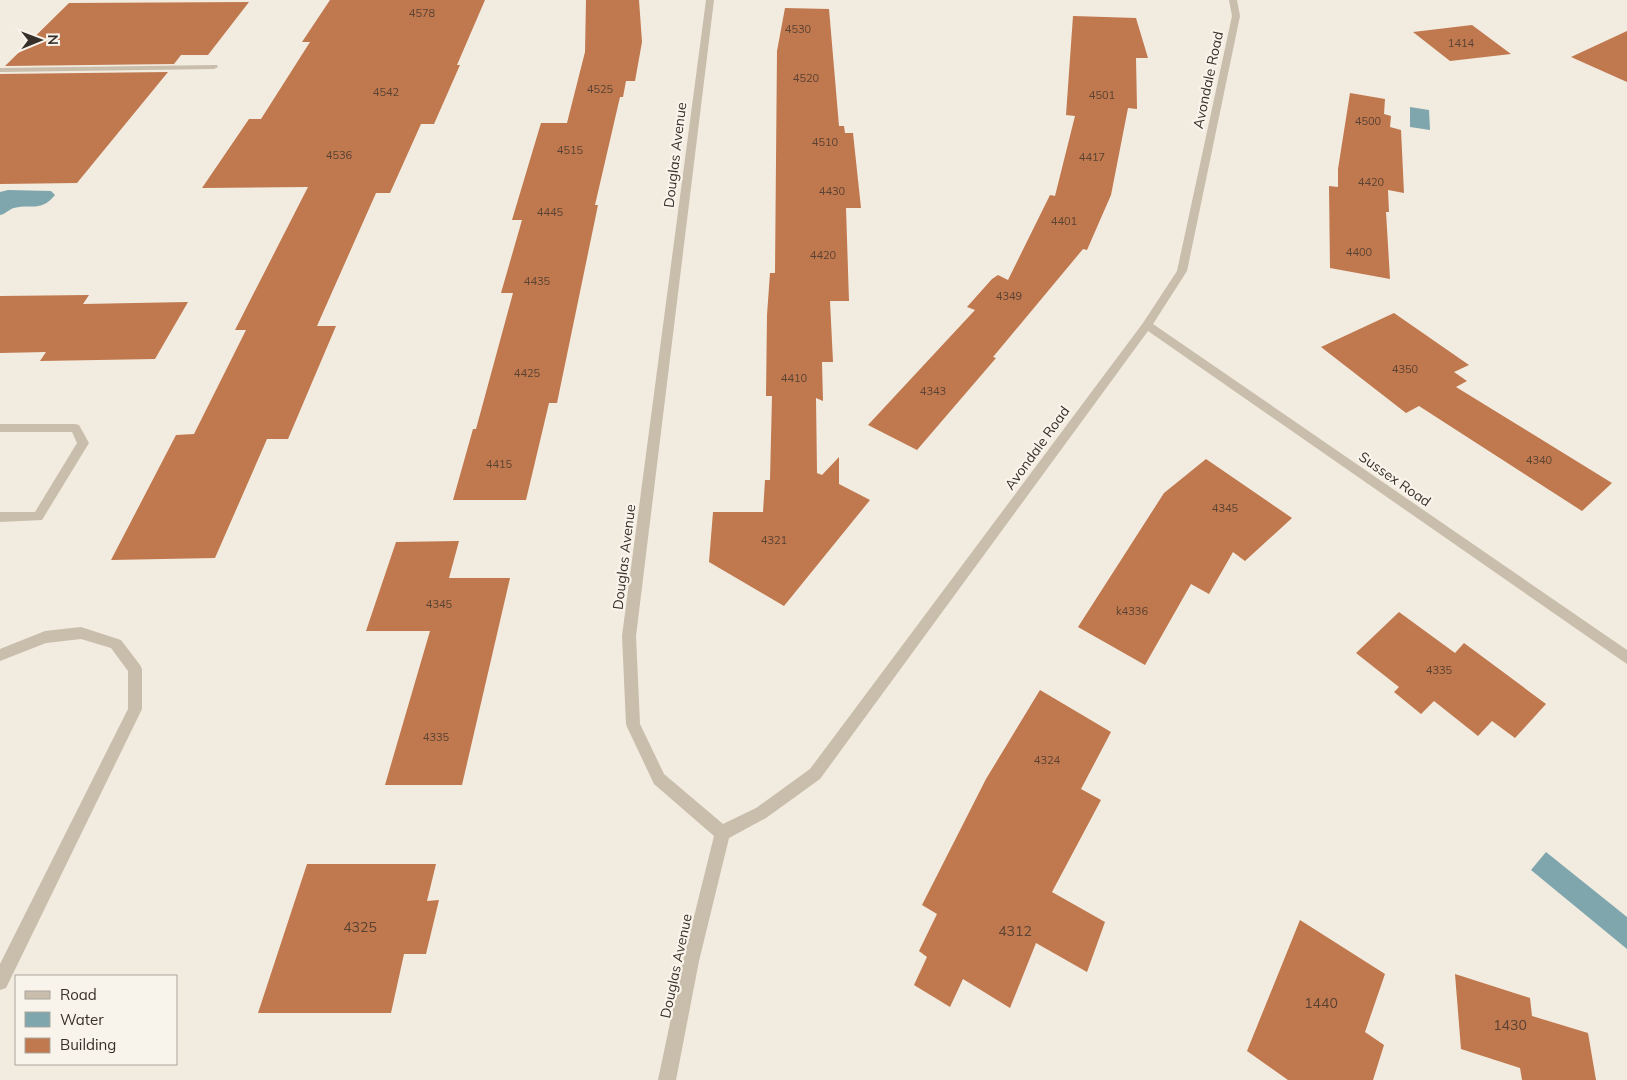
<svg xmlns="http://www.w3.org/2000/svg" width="1627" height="1080" viewBox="0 0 1627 1080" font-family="Mulish,sans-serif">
	<rect width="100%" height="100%" fill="#f2ebdf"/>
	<path fill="#7fa6ad" d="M1410 107 1429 110 1430 130 1410 127Z
		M8 190 51 191 55 195C40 213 32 203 14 208 9 209 6 214 0 215V192Z
		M1546 852 1627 917V949L1531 870Z"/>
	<path fill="#c0784e" d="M330 0H485L457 65H460L434 124H421L390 193H376L317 326H336L288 439H267L215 558 111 560 176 435 194 434 246 330H235L308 187 202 188 249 119H261L310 42H302Z
		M586 0H639L642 42 635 81H626L623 97H620L595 205H598L557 403H549L526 500H453L473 429H476L513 293H501L522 220H512L541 123H567L585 52Z
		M249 2 208 55H181L174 64 5 66 69 3Z
		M785 8 829 9 839 126H844L845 133H853L861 208H846L849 301H830L833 362H822L823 401 816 398 817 473 822 475 839 457V484L870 500 784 606 709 562 713 512H763L765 480H770L772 396H766L767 315 770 273H775L777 51Z
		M1073 16 1136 18 1148 58H1136L1137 109 1128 108 1111 195 1087 250 1083 249 993 357 996 358 917 450 868 425 975 310 967 307 992 279 998 275 1008 280 1050 195 1055 196 1075 116 1066 115Z
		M1472 25 1511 54 1450 61 1413 32Z
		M1627 31V82L1571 57Z
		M168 72 77 183 0 184V74Z
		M1350 93 1385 99 1384 114 1391 116 1390 127 1401 130 1404 193 1388 190 1389 212H1386L1390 279 1330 268 1329 186 1338 187V169Z
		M89 295 83 304 188 302 155 359 40 361 46 352 0 353V296Z
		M1394 313 1469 365 1454 372 1467 381 1456 387 1612 483 1582 511 1419 406 1406 413 1321 347Z
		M1206 459 1292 518 1245 561 1233 552 1209 594 1191 584 1145 665 1078 627 1164 493Z
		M459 541 449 578H510L462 785H385L430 631H366L396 542Z
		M1399 612 1455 653 1464 643 1546 704 1515 738 1492 721 1478 736 1434 701 1421 714 1394 692 1399 687 1356 653Z
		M1040 690 1111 732 1081 789 1101 800 1052 892 1105 922 1087 972 1036 943 1010 1008 963 979 950 1007 914 985 927 957 919 951 937 914 922 905 986 779Z
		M307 864H436L427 901 439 900 426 954H404L391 1013H258Z
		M1300 920 1385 974 1365 1032 1384 1045 1373 1080H1288L1247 1051Z
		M1455 974 1530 998 1532 1016 1588 1033 1596 1080H1522L1520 1068 1461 1049Z"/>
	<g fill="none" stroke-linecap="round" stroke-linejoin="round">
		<path fill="#c9bdab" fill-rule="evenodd" d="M706 0H714L636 636 640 724 664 774 723 824 756 808 810 769 1143 323 1177 271 1232 16 1229 0H1237L1240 16 1187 271 1153 324 1627 650V664L1148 331 820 779 766 818 729 838 699 961 676 1080H658L683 961 714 836 654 784 628 729 626 724 622 636Z
			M217 65 218 67 214 69 0 72V68Z
			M0 424H75L79 425 89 443 42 520 0 522V512H35L77 443 72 432H0Z
			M81 627 121 640 140 665 142 669V709L6 988 0 990V964L128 709V671L111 648 81 639 46 643 0 661V649L45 631Z"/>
	</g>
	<g text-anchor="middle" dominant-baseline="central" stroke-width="4.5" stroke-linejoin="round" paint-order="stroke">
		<g font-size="11" fill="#594233">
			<text x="422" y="13">4578</text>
			<text x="798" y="29">4530</text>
			<text x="1461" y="43">1414</text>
			<text x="806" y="78">4520</text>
			<text x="600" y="89">4525</text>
			<text x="386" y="92">4542</text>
			<text x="1102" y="95">4501</text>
			<text x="1368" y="121">4500</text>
			<text x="825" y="142">4510</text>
			<text x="570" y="150">4515</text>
			<text x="339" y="155">4536</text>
			<text x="1092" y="157">4417</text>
			<text x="1371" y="182">4420</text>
			<text x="832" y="191">4430</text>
			<text x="550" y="212">4445</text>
			<text x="1064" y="221">4401</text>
			<text x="1359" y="252">4400</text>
			<text x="823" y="255">4420</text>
			<text x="537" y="281">4435</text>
			<text x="1009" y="296">4349</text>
			<text x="1405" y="369">4350</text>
			<text x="527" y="373">4425</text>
			<text x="794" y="378">4410</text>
			<text x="933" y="391">4343</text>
			<text x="1539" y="460">4340</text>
			<text x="499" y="464">4415</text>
			<text x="1225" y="508">4345</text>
			<text x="774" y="540">4321</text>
			<text x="439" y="604">4345</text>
			<text x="1132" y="611">k4336</text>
			<text x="1439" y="670">4335</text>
			<text x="436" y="737">4335</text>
			<text x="1047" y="760">4324</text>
		</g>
		<g font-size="14" fill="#37302a" stroke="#f9f4eb">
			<text transform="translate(1208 80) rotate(-78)">Avondale Road</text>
			<text transform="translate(675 155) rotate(-83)">Douglas Avenue</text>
			<text transform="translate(1037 448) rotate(-54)">Avondale Road</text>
			<text transform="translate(1395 479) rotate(35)">Sussex Road</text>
			<text transform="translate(624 557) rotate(-83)">Douglas Avenue</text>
			<text transform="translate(676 966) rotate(-78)">Douglas Avenue</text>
		</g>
		<g font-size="14" fill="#594233">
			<text x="360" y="927">4325</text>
			<text x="1015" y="931">4312</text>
			<text x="1321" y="1003">1440</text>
			<text x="1510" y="1025">1430</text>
		</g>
	</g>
	<rect x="15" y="975" width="162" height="90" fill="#f9f4eb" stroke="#aba69e"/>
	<rect x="25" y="991" width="25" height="8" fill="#c9bdab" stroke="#aba69e"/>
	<text x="60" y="1000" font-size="15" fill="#37302a">Road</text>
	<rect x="25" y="1012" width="25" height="15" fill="#7fa6ad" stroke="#aba69e"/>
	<text x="60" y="1025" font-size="15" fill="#37302a">Water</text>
	<rect x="25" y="1038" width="25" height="15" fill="#c0784e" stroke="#aba69e"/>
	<text x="60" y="1050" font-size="15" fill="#37302a">Building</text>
	<g transform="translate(40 40) rotate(89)" stroke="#f9f4eb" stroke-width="4" paint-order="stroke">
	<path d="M0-4L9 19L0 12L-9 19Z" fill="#37302a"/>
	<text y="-8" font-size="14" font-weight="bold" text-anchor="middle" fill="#37302a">N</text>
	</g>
</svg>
